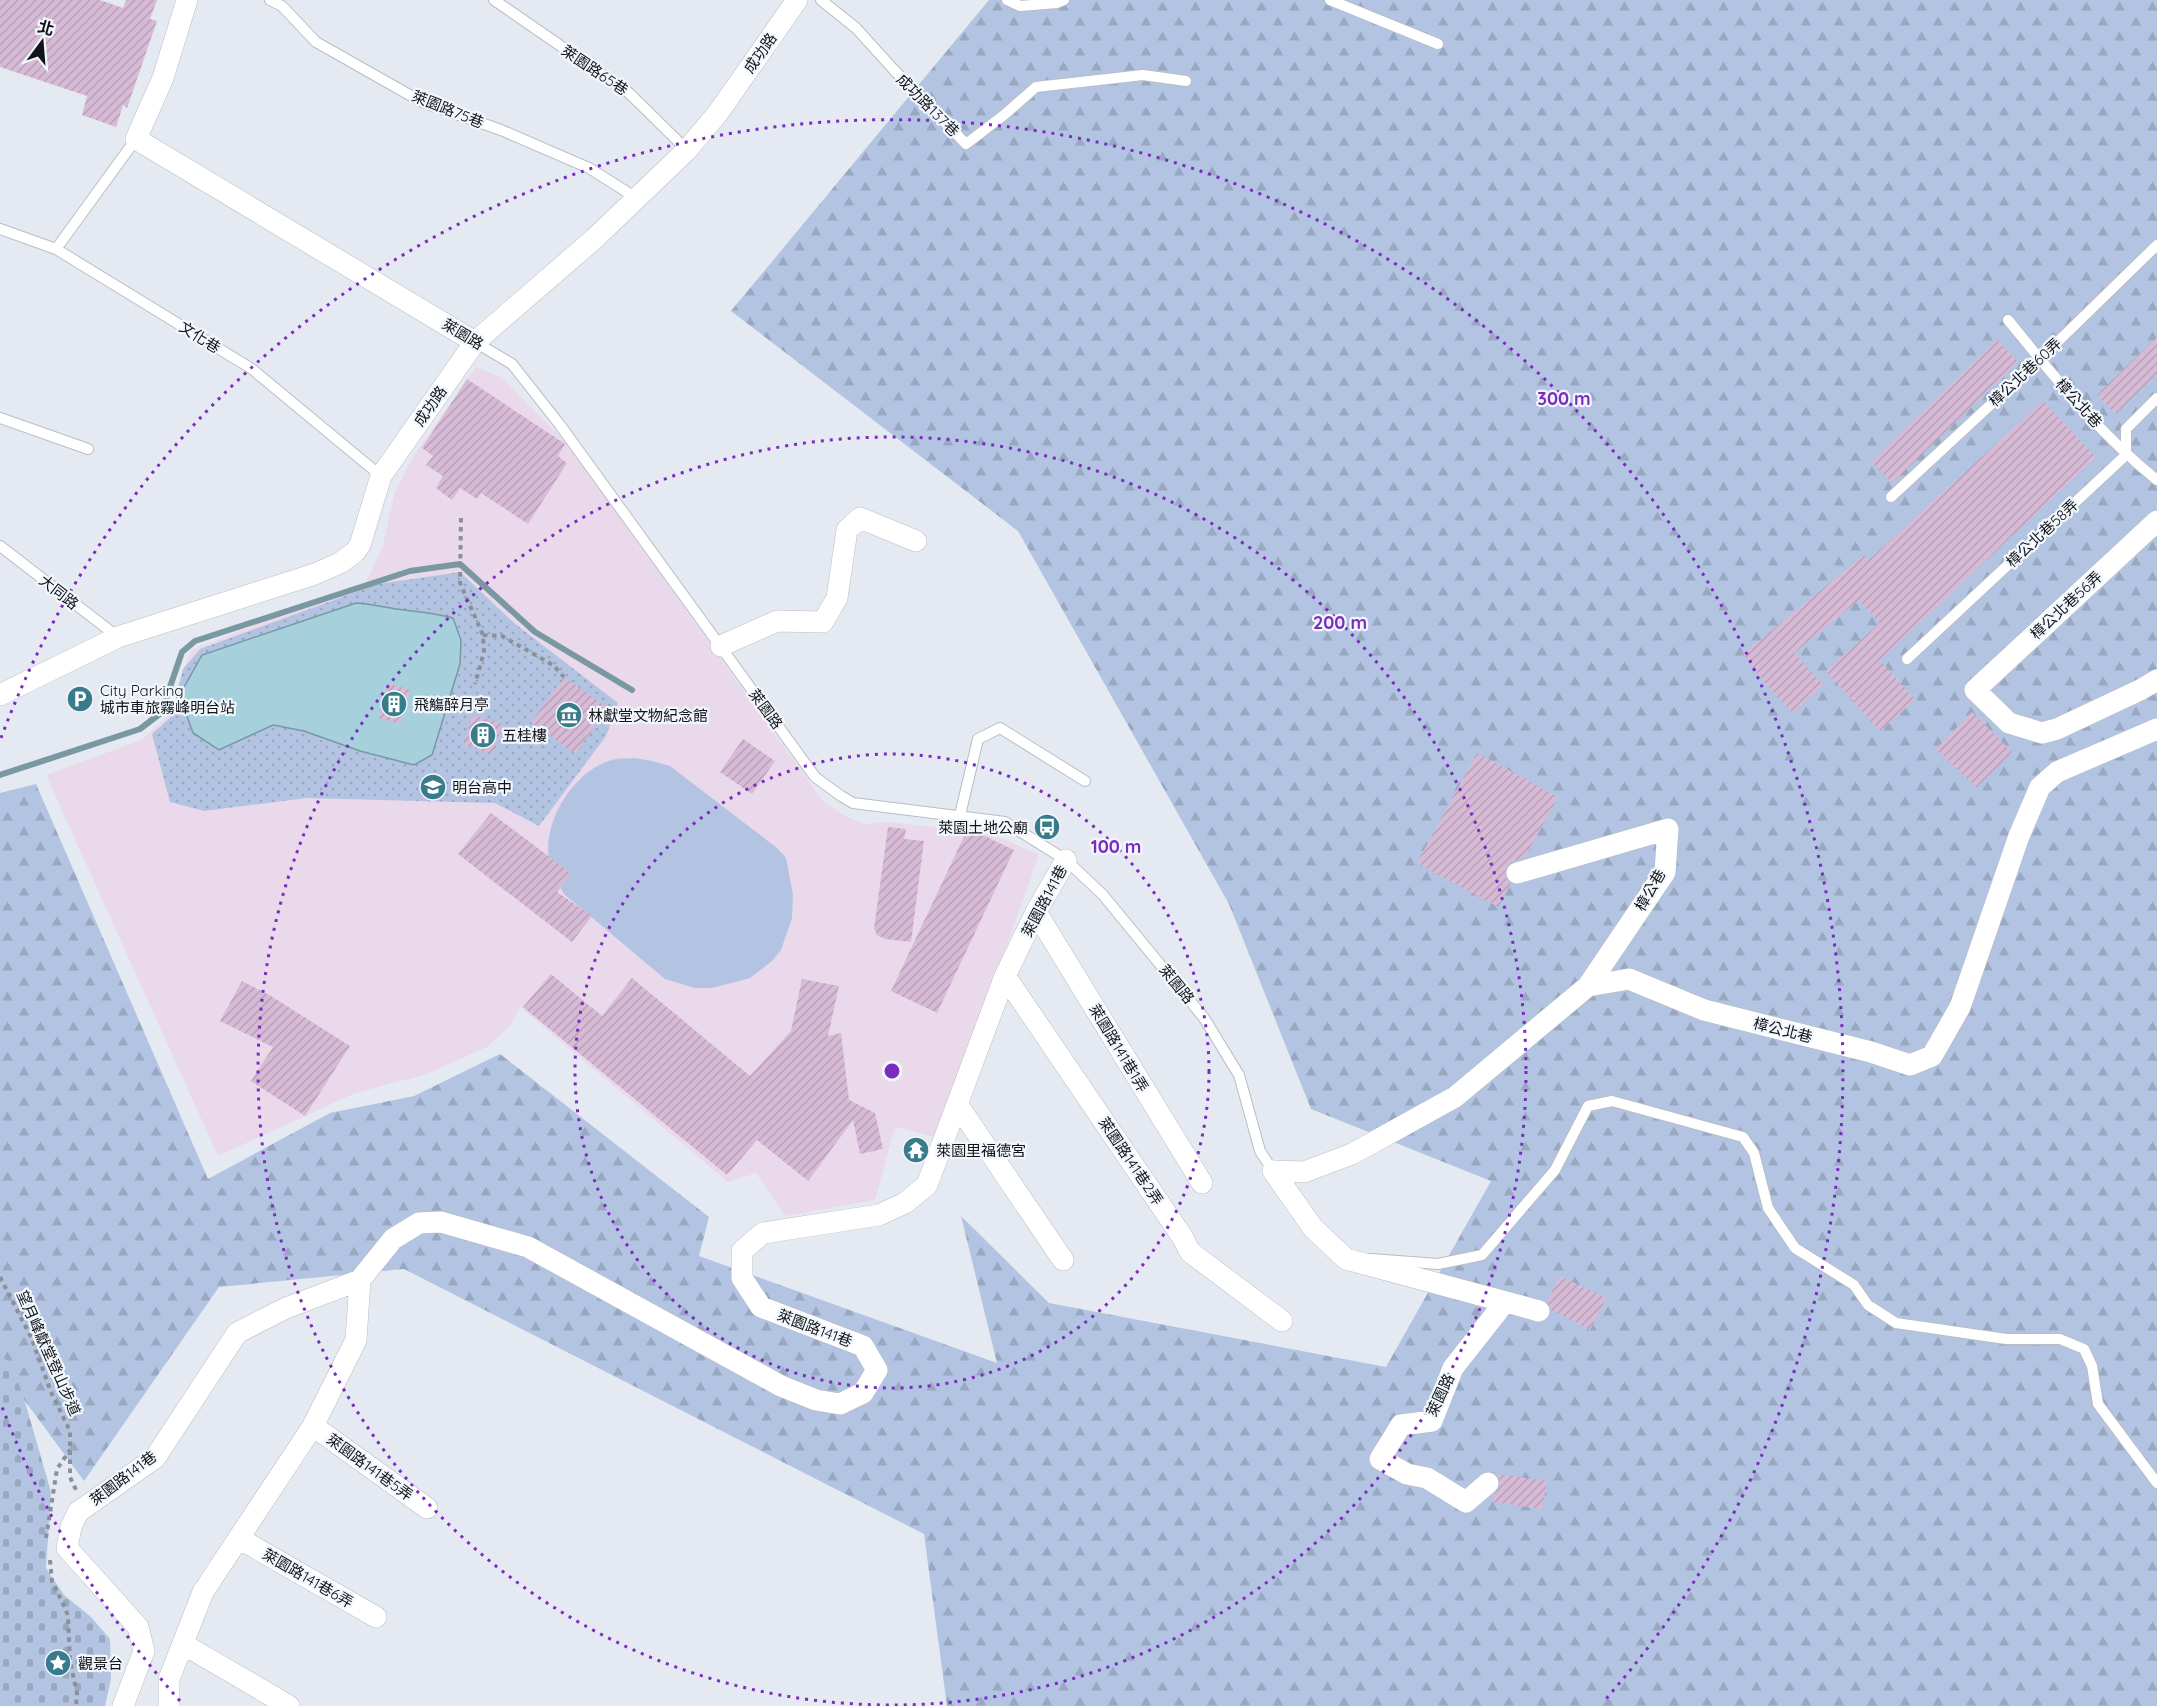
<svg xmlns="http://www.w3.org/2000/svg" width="2157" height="1706" viewBox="0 0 2157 1706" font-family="Quicksand,'Noto Sans TC',sans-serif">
	<defs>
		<pattern id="forest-firs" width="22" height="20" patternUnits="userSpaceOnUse" patternTransform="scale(1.5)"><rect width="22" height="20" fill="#b2c4e2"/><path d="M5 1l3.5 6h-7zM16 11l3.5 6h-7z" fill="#98a8c1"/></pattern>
		<pattern id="cemetery-stones" width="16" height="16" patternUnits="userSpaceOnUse" patternTransform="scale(1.5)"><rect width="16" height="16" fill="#b2c4e2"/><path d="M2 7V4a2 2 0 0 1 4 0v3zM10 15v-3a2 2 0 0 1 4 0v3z" fill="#98a8c1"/></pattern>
		<pattern id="park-dots" width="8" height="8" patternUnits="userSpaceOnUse" patternTransform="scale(1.5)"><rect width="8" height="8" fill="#b2c4e2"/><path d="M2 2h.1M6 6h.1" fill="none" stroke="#98a8c1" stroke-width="1.8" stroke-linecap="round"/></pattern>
		<pattern id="building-hatch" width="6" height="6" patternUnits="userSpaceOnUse" patternTransform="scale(1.5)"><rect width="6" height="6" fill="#d7bbd6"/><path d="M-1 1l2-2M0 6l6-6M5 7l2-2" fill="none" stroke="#b8a0b7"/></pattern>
	</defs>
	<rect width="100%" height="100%" fill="#e5e9f1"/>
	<path fill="#e9d9eb" d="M476 367 501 377 563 439 822 800 843 815 864 824 887 822 970 831 1004 839 1039 855 938 1138 895 1127 875 1200 785 1216 756 1173 728 1182 520 1007 509 1027 487 1047 424 1075 355 1093 218 1156 46 775 141 740 167 717 191 650 366 582 382 549 395 492 413 457Z"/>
	<path fill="url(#forest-firs)" d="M989 0H2157V1706H947L924 1534 404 1269 219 1287 84 1481 0 1367V793L36 784 208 1179 330 1113 414 1096 500 1054 709 1217 699 1256 997 1363 961 1216 1049 1303 1386 1367 1491 1181 1311 1109 1229 904 1018 531 731 311Z"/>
	<path fill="url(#cemetery-stones)" d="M0 1354 11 1365 23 1395 51 1492 46 1568 64 1595 91 1617 110 1639 111 1679 105 1706H0Z"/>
	<path fill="url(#park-dots)" d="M460 572 514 623 618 703 606 736 539 826 495 803 306 798 204 811 170 802 152 734 170 718 183 669 200 649 378 584Z"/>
	<path fill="#b2c4e2" d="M635 758 652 761 670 766 777 848 786 858 793 894 792 918 781 950 772 961 750 978 712 988H695L665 979 564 894C557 882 549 864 548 850 548 812 578 767 616 759 622 758 629 759 635 758Z"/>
	<path fill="#a5d0dc" stroke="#7998a1" stroke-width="1.5" d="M356 603C372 604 388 608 404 610 422 612 435 613 453 618L461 640 460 664 432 755 414 765 360 751 304 731 273 725 219 750 193 733 184 708 183 689 202 655Z"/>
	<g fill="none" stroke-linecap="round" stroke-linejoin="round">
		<path stroke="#7998a1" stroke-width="6" d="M0 775 140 729 161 713 182 652 195 641 410 571 460 564 535 632 632 690"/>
	</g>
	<path fill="url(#building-hatch)" d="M0 0H100L123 8 126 0H157L150 19 157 21 127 108 123 105 116 127 82 115 87 96 0 67Z
		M2157 337V374L2116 414 2097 395Z
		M1997 340 2018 362 1892 483 1871 462Z
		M467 379 565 444 558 456 567 463 528 524 481 493 477 499 460 488 452 500 436 488 443 476 426 465 433 456 422 448Z
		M2043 401 2096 457 1880 660 1915 700 1880 731 1826 671 1880 623 1859 600 1794 653 1823 685 1793 713 1771 690 1743 654 1864 555 1869 560Z
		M564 677 608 708 575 754 531 722Z
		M388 683 410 690 400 724 378 718Z
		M1972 712 2012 752 1977 788 1936 749Z
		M473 715 503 724 493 754 463 745Z
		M743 739 775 761 752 794 720 772Z
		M1477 753 1558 797 1525 857 1513 861 1505 869V877L1511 884 1498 907 1417 863Z
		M491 813 571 873 557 892 592 916 572 942 458 854Z
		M888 827 906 829 904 839 924 841 911 942 885 939 877 935 874 928Z
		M968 828 1014 850 937 1013 891 991Z
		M551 974 602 1016 632 978 750 1076 791 1031 802 979 839 986 828 1036 841 1033 849 1100 875 1113 883 1149 860 1154 853 1120 808 1181 757 1140 727 1175 523 1007Z
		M242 981 271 996 350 1046 305 1116 251 1081 273 1047 220 1021Z
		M1560 1276 1606 1298 1590 1330 1551 1310 1547 1302Z
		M1497 1474 1547 1481 1542 1509 1493 1502 1494 1495 1500 1487V1480Z"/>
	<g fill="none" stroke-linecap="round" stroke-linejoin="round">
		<defs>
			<path id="service" d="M270 0 282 6 316 42 422 102 501 130 589 168 638 199
				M494 0 629 93 687 150
				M821 0 856 28 894 70 966 144 1004 115 1036 87 1143 75 1186 81
				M1007 0 1020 6 1057 3 1064 0
				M1330 0 1438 44
				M0 229 56 249 252 369 381 476
				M56 249 136 139
				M2008 320C2054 376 2100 435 2157 480
				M475 342 512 364 560 425 815 777 841 796 853 803 1005 822 1066 860 1103 895 1204 1018 1239 1075 1260 1151 1273 1171
				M0 418 88 449
				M1891 497 2040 359 2157 245
				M0 546 118 637
				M1907 659 2126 455V429L2157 398
				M960 815 978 739 1000 728 1085 781
				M1371 1259 1438 1264 1482 1255 1555 1170 1588 1106 1612 1101 1743 1137 1754 1153 1768 1208 1795 1248 1854 1285 1868 1305 1896 1323 2006 1339H2060L2084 1349 2092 1366 2098 1404 2157 1483"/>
			<path id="minor" d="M187 0 163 78 136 139 475 342
				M2157 521 1975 690 2009 723 2042 733 2057 729 2140 690 2157 680
				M721 646 777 621 823 622 837 598 847 530 860 518 916 541
				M0 695 118 637 315 574 340 563 355 552 360 545 381 476 475 342 594 239 687 150 718 113 797 0
				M1517 873 1668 829 1665 872 1588 986
				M1036 912 1202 1183
				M1005 976 1183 1238 1190 1252 1282 1321
				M957 1104 1063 1260
				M1273 1171 1304 1172 1352 1154 1455 1097 1588 986 1629 979 1704 1010 1871 1052 1910 1065 1932 1056 1960 1007 2019 836 2040 787 2057 772 2157 729
				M1273 1171 1313 1228 1346 1259 1539 1311
				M313 1426 427 1508
				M1488 1483 1466 1502 1427 1478 1407 1474 1380 1459 1401 1425 1432 1421 1453 1368 1505 1302
				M240 1539 376 1617
				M183 1644 289 1706
				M123 1706 144 1651 138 1627 67 1548 71 1527 78 1512 155 1458 237 1333 286 1308 360 1280
				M169 1706V1679L203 1592 313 1426 356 1340 360 1280 393 1239 419 1223 441 1222 528 1247 781 1386 816 1400 840 1404 863 1393 877 1370 863 1346 761 1307 742 1278V1251L763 1233 879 1215 905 1203 927 1185 1005 976 1036 912 1066 860"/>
		</defs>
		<use href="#service" stroke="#b9bdc4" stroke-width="12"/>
		<use href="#minor" stroke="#b9bdc4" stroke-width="22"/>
		<path stroke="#8c8f95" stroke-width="4" stroke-dasharray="4.5 4.5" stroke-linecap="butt" d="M461 518 460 583 483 635 484 652 475 684
			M483 635 502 636 553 665 564 677
			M0 1277 31 1337 51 1392 70 1431V1477L76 1490
			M46 1538 57 1469 70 1450
			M50 1560 52 1581 66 1610 68 1617 70 1661 77 1693 76 1706"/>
		<use href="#service" stroke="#fff" stroke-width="10"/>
		<use href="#minor" stroke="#fff" stroke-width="21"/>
	</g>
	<g fill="none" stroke="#7b2cbf" stroke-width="3" stroke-dasharray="3 6">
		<circle cx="892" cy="1071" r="317"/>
		<circle cx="892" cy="1071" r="634"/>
		<path d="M180 1701A951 951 0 0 1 1 1404M1 738A951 951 0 1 1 1604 1701"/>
	</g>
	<defs>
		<symbol id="parking-disc" viewBox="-11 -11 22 22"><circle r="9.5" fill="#387b8b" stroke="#f2f7fe"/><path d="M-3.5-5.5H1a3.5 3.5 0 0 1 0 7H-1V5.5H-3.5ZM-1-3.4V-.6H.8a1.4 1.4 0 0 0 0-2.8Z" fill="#fff"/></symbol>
		<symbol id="building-disc" viewBox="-11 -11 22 22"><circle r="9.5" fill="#387b8b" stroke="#f2f7fe"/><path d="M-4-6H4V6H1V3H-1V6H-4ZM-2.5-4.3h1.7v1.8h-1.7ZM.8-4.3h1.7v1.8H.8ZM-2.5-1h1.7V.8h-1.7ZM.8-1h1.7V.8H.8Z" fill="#fff"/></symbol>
		<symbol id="museum-disc" viewBox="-11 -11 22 22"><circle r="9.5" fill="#387b8b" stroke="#f2f7fe"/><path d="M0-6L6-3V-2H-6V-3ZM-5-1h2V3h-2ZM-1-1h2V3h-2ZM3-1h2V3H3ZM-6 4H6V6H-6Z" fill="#fff"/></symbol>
		<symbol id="school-disc" viewBox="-11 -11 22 22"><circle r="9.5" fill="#387b8b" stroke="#f2f7fe"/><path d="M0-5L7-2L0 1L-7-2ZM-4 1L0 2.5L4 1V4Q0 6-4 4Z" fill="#fff"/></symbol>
		<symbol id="bus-disc" viewBox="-11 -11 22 22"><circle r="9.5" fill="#387b8b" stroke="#f2f7fe"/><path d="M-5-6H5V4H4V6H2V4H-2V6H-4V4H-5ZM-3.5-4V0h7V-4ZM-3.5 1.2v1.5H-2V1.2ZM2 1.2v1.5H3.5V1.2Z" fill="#fff"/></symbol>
		<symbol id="temple-disc" viewBox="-11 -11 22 22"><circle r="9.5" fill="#387b8b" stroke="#f2f7fe"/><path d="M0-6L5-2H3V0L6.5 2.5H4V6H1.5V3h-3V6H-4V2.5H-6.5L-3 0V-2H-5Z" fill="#fff"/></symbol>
		<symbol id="sight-disc" viewBox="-11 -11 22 22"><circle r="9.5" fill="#387b8b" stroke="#f2f7fe"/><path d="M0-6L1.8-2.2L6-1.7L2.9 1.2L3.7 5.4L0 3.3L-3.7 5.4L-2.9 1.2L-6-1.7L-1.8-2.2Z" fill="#fff"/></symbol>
	</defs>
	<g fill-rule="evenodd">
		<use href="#parking-disc" x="65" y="684" width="30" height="30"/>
		<use href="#building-disc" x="379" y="689" width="30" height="30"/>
		<use href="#museum-disc" x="554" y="700" width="30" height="30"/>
		<use href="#building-disc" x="468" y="720" width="30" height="30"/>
		<use href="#school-disc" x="418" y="772" width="30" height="30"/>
		<use href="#bus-disc" x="1032" y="812" width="30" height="30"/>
		<use href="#temple-disc" x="901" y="1135" width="30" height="30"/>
		<use href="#sight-disc" x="43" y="1648" width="30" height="30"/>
	</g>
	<g text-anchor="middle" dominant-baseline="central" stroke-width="4.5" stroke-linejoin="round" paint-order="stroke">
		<g font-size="15" fill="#121416" stroke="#f2f7fe">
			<text transform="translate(760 53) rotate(-55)">成功路</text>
			<text transform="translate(595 70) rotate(34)">萊園路65巷</text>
			<text transform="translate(928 105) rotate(45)">成功路137巷</text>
			<text transform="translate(448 109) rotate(22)">萊園路75巷</text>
			<text transform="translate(463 334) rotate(31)">萊園路</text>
			<text transform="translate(200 337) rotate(32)">文化巷</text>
			<text transform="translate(2025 372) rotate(-43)">樟公北巷60弄</text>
			<text transform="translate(2079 403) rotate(48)">樟公北巷</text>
			<text transform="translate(430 406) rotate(-55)">成功路</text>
			<text transform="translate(2042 533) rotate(-43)">樟公北巷58弄</text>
			<text transform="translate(59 592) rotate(38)">大同路</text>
			<text transform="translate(2066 605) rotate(-43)">樟公北巷56弄</text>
			<text transform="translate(766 709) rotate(54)">萊園路</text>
			<text transform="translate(1650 890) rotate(-60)">樟公巷</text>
			<text transform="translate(1044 901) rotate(-62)">萊園路141巷</text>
			<text transform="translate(1177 984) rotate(51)">萊園路</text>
			<text transform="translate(1783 1030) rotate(14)">樟公北巷</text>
			<text transform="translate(1119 1048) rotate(59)">萊園路141巷1弄</text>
			<text transform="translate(1131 1161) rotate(56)">萊園路141巷2弄</text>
			<text transform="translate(815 1328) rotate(21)">萊園路141巷</text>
			<text transform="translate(49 1353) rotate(66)">望月峰獻堂登山步道</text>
			<text transform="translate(1440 1395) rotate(-65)">萊園路</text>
			<text transform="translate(370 1467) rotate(36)">萊園路141巷5弄</text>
			<text transform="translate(123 1478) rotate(-37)">萊園路141巷</text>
			<text transform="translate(308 1578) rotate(30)">萊園路141巷6弄</text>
		</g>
		<g font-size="15" fill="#121416" stroke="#f2f7fe" text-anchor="start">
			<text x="100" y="690">City Parking<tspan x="100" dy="17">城市車旅霧峰明台站</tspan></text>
			<text x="414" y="704">飛觴醉月亭</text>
			<text x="588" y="715">林獻堂文物紀念館</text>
			<text x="502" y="735">五桂樓</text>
			<text x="452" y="787">明台高中</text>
			<text x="1028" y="827" text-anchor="end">萊園土地公廟</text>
			<text x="936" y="1150">萊園里福德宮</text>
			<text x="78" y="1663">觀景台</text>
		</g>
	</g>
	<circle cx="892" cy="1071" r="9" fill="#7b2cbf" stroke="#f2f7fe" stroke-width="3"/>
	<g font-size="18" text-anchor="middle" font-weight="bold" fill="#7b2cbf" stroke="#f2f7fe" stroke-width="4.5" stroke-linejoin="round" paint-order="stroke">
		<text x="1564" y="405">300 m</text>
		<text x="1340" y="629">200 m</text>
		<text x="1116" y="853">100 m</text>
	</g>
	<g transform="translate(42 42) rotate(16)" stroke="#f2f7fe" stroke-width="4.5" paint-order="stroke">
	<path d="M0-4.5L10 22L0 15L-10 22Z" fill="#121416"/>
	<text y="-9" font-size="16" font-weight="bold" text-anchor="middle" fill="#121416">北</text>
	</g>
</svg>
